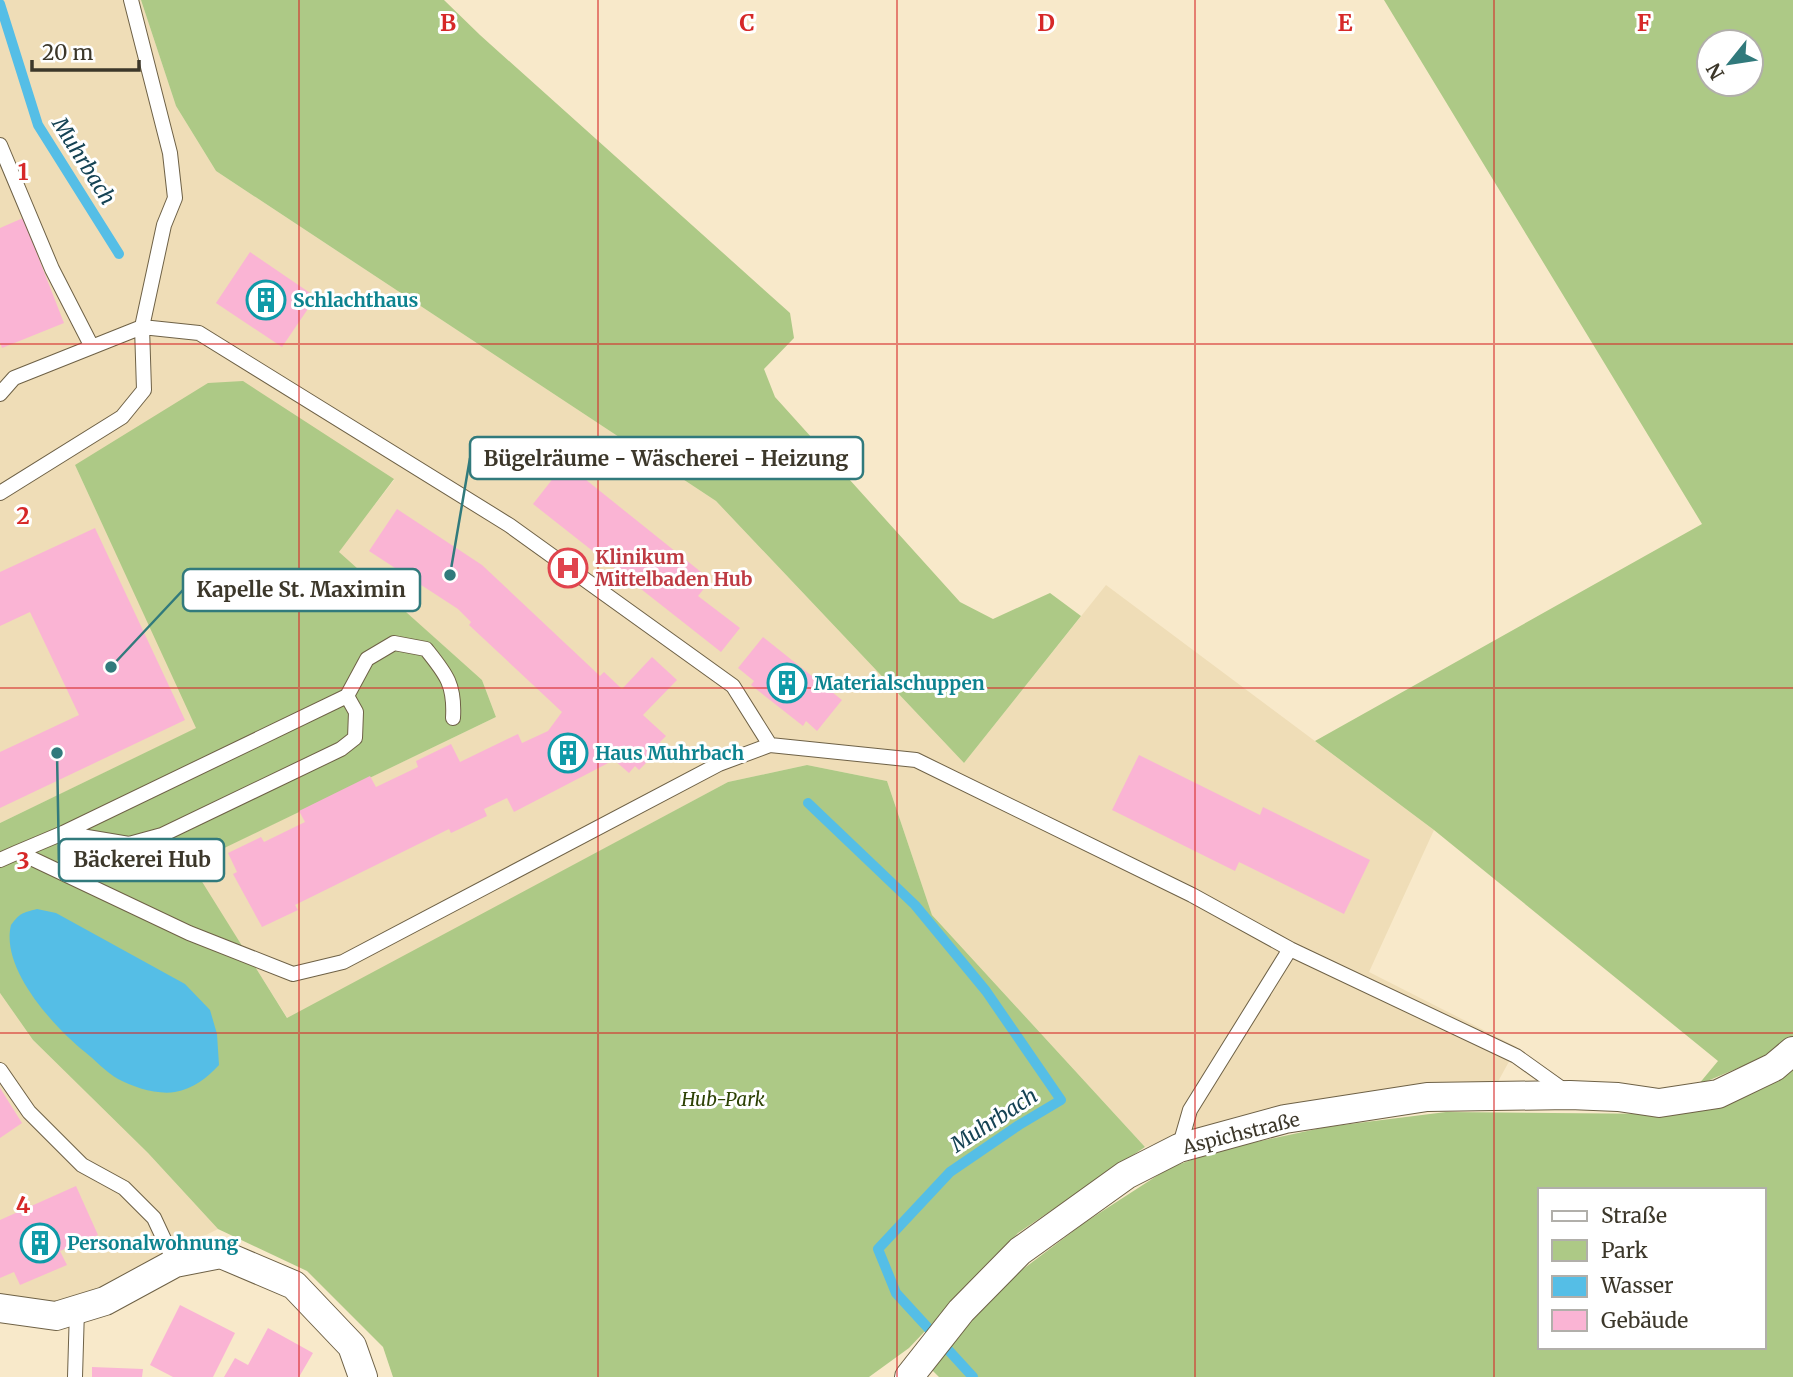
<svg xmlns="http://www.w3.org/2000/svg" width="1793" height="1377" viewBox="0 0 1793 1377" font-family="Merriweather,serif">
	<rect width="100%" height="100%" fill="#f8e9ca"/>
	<path fill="#efddb7" d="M0 0H141L176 106 216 171 716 501 964 763 1106 585 1434 830 1369 972 1517 1047 1495 1087 1375 1096 1239 1116 1145 1147 932 915 887 781 807 765 728 782 288 1019 190 864 496 717 482 680 338 552 394 480 75 465 197 728 0 823Z
		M0 993 33 1040 148 1153 218 1229 77 1300 18 1308 0 1300Z"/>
	<path fill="#adc986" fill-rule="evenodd" d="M141 0H444L480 35 790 313 794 338 764 369 775 397 960 602 993 619 1050 593 1081 616 964 763 716 501 216 171 176 106Z
		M1384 0H1793V1038L1757 1060 1698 1085 1718 1061 1434 830 1315 741 1702 524ZM1709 42H1751V84H1709Z
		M243 381 394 479 339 552 482 680 496 717 191 864 287 1018 728 782 807 765 887 781 932 915 1145 1147 1018 1233 909 1348 869 1377H393L383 1347 307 1271 218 1229 148 1153 33 1040 0 993V823L196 728 75 465 208 383Z
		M1793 1069V1377H939L930 1368 1002 1285 1084 1223 1169 1168 1219 1150 1326 1127 1446 1112 1668 1114ZM1539 1190H1763V1347H1539Z"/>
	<path fill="#55bee6" d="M37 909 56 913 185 984 210 1010 217 1034 219 1065C207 1078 193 1089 175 1092 157 1095 133 1087 118 1079 106 1072 95 1060 85 1052 55 1028 0 969 11 925 20 913 22 913 37 909Z"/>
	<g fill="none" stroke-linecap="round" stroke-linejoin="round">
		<path stroke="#55bee6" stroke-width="10" d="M0 4 38 125 119 254
			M808 803 915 905 986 991 1061 1100 1019 1125 950 1172 878 1249 896 1293 973 1377"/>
	</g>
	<path fill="#fab4d4" d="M23 218 64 323 2 348 0 342V228Z
		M250 252 316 297 282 347 216 303Z
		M565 463 711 580 698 596 740 628 721 652 533 504Z
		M397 509 482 565 600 676 604 672 622 689 652 657 677 680 643 715 666 736 660 742 663 746 639 770 635 766 629 773 614 760 514 812 507 798 484 809 487 816 451 833 449 829 295 905 298 910 262 927 233 874 237 872 228 853 261 837 264 842 305 822 299 811 370 776 376 787 418 767 416 761 451 744 460 762 518 734 522 743 548 731 562 712 469 625 471 622 458 609 369 551Z
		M95 528 185 720 0 808V752L79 715 30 612 0 626V572Z
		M763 637 842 700 817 731 806 721 803 726 751 685 754 681 738 668Z
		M1139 755 1260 815 1263 807 1370 860 1344 914 1239 862 1235 871 1112 810Z
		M0 1088 22 1123 0 1138Z
		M76 1186 98 1235 60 1251 67 1265 20 1285 14 1272 0 1278V1220Z
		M180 1305 235 1333 213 1377H173L150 1365Z
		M268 1328 313 1353 299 1377H224L235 1358 248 1365Z
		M92 1367 143 1369 142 1377H92Z"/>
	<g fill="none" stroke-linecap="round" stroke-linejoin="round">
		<defs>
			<path id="lane" d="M0 145 52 269 92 347
				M0 394 14 378 142 327 199 333 509 525 733 686 770 745
				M0 493 122 417 144 390 142 327 164 225 175 198 170 153 131 0
				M63 833 129 844 162 835 341 749 355 738 356 712 347 696
				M18 852 63 833 347 696 367 659 394 643 426 649C446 674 455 684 453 718
				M0 860 18 852 189 933 293 974 343 962 719 764 770 745 916 760 1192 895 1290 949 1190 1110 1179 1148
				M1290 949 1516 1056 1565 1091
				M0 1070 29 1112 82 1165 124 1188 154 1218 175 1263
				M75 1377 77 1309"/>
			<path id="street" d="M0 1308 56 1316 105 1301 175 1263 221 1254 294 1285 352 1346 363 1377
				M909 1377 961 1311 1020 1251 1126 1175 1179 1148 1285 1119 1427 1097 1570 1095 1618 1097 1659 1103 1718 1094 1774 1067 1793 1051"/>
		</defs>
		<use href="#lane" stroke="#6e6146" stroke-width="16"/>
		<use href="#street" stroke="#6e6146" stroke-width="30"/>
		<use href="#lane" stroke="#fff" stroke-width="14"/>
		<use href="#street" stroke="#fff" stroke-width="28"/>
	</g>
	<path fill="none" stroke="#d62828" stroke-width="2" stroke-opacity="0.55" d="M299 0V1377M598 0V1377M897 0V1377M1195 0V1377M1494 0V1377M0 344H1793M0 688H1793M0 1033H1793"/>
	<defs>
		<symbol id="building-ring" viewBox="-11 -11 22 22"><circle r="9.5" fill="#fff" stroke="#0f9aa8" stroke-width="1.5"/><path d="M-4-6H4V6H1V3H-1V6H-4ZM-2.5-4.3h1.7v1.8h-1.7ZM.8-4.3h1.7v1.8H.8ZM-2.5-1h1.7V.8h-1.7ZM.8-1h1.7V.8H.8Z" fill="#0f9aa8"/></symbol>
		<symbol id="hospital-ring" viewBox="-11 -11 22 22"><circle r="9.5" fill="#fff" stroke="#e0444e" stroke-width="1.5"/><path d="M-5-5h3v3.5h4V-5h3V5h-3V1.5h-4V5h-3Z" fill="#e0444e"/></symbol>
	</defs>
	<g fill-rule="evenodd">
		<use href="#building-ring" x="244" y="278" width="44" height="44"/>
		<use href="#hospital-ring" x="546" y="546" width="44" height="44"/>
		<use href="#building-ring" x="765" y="661" width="44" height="44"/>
		<use href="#building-ring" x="546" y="731" width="44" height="44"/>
		<use href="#building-ring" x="18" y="1221" width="44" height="44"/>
	</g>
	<g text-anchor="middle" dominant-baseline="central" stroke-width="6" stroke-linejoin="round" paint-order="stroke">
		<g font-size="19" font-weight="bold" fill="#0d838f" stroke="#fff" text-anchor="start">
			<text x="293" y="300">Schlachthaus</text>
			<text x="814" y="683">Materialschuppen</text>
			<text x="595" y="753">Haus Muhrbach</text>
			<text x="67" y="1243">Personalwohnung</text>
		</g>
		<g font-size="19" font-weight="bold" fill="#be3a42" stroke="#fff" text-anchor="start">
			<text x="595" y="557">Klinikum<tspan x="595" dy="22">Mittelbaden Hub</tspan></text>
		</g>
		<g font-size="19" font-style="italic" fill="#2e4205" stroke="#fff">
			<text x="723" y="1099">Hub-Park</text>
		</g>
		<g font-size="19" fill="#3c372a" stroke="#fff">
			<text transform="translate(1241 1133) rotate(-14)">Aspichstraße</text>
		</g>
		<g font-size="21" font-style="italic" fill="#154354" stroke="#fff">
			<text transform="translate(84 161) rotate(58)">Muhrbach</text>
			<text transform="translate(994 1120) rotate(-33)">Muhrbach</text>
		</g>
	</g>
	<g font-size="23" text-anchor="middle" font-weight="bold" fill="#d62828" stroke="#fff" stroke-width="6" stroke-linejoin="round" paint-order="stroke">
		<text x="448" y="31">B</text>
		<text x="747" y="31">C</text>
		<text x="1046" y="31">D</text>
		<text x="1345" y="31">E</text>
		<text x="1644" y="31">F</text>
		<text x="23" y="180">1</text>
		<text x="23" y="524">2</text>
		<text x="23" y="869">3</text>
		<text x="23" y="1213">4</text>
	</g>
	<path fill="none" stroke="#317a7c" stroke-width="2.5" d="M450 575L470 458M111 667L183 590M57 753L59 860"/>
	<g fill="#317a7c" stroke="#fff" stroke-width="2.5">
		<circle cx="450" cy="575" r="7"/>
		<circle cx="111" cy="667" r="7"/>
		<circle cx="57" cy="753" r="7"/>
	</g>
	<g fill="#fff" stroke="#317a7c" stroke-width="2.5">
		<rect x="470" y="437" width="393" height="42" rx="7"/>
		<rect x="183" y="569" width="237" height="42" rx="7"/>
		<rect x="59" y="839" width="165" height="42" rx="7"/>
	</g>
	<g font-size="21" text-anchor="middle" font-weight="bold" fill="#3c372a">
		<text x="666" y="466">Bügelräume - Wäscherei - Heizung</text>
		<text x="301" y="597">Kapelle St. Maximin</text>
		<text x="142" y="867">Bäckerei Hub</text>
	</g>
	<rect x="1538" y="1188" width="228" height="161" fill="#ffffff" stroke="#b1afaa" stroke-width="2"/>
	<rect x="1552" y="1211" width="35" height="10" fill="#ffffff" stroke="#b1afaa" stroke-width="2"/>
	<text x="1601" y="1223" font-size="21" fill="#3c372a">Straße</text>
	<rect x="1552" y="1240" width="35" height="21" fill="#adc986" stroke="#b1afaa" stroke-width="2"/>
	<text x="1601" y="1258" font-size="21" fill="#3c372a">Park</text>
	<rect x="1552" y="1276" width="35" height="21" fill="#55bee6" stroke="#b1afaa" stroke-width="2"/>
	<text x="1601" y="1293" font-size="21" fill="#3c372a">Wasser</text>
	<rect x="1552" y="1310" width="35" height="21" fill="#fab4d4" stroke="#b1afaa" stroke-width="2"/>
	<text x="1601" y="1328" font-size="21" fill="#3c372a">Gebäude</text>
	<g transform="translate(1730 63) rotate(240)"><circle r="33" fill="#ffffff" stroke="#b1afaa" stroke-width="2"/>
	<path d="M0-5L12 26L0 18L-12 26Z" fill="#317a7c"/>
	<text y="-10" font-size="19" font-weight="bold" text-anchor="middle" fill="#3c372a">N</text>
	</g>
	<path d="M32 60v10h107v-10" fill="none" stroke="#3c372a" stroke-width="3.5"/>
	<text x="42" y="60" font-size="21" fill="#3c372a" stroke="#ffffff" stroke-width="5" paint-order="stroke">20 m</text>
</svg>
